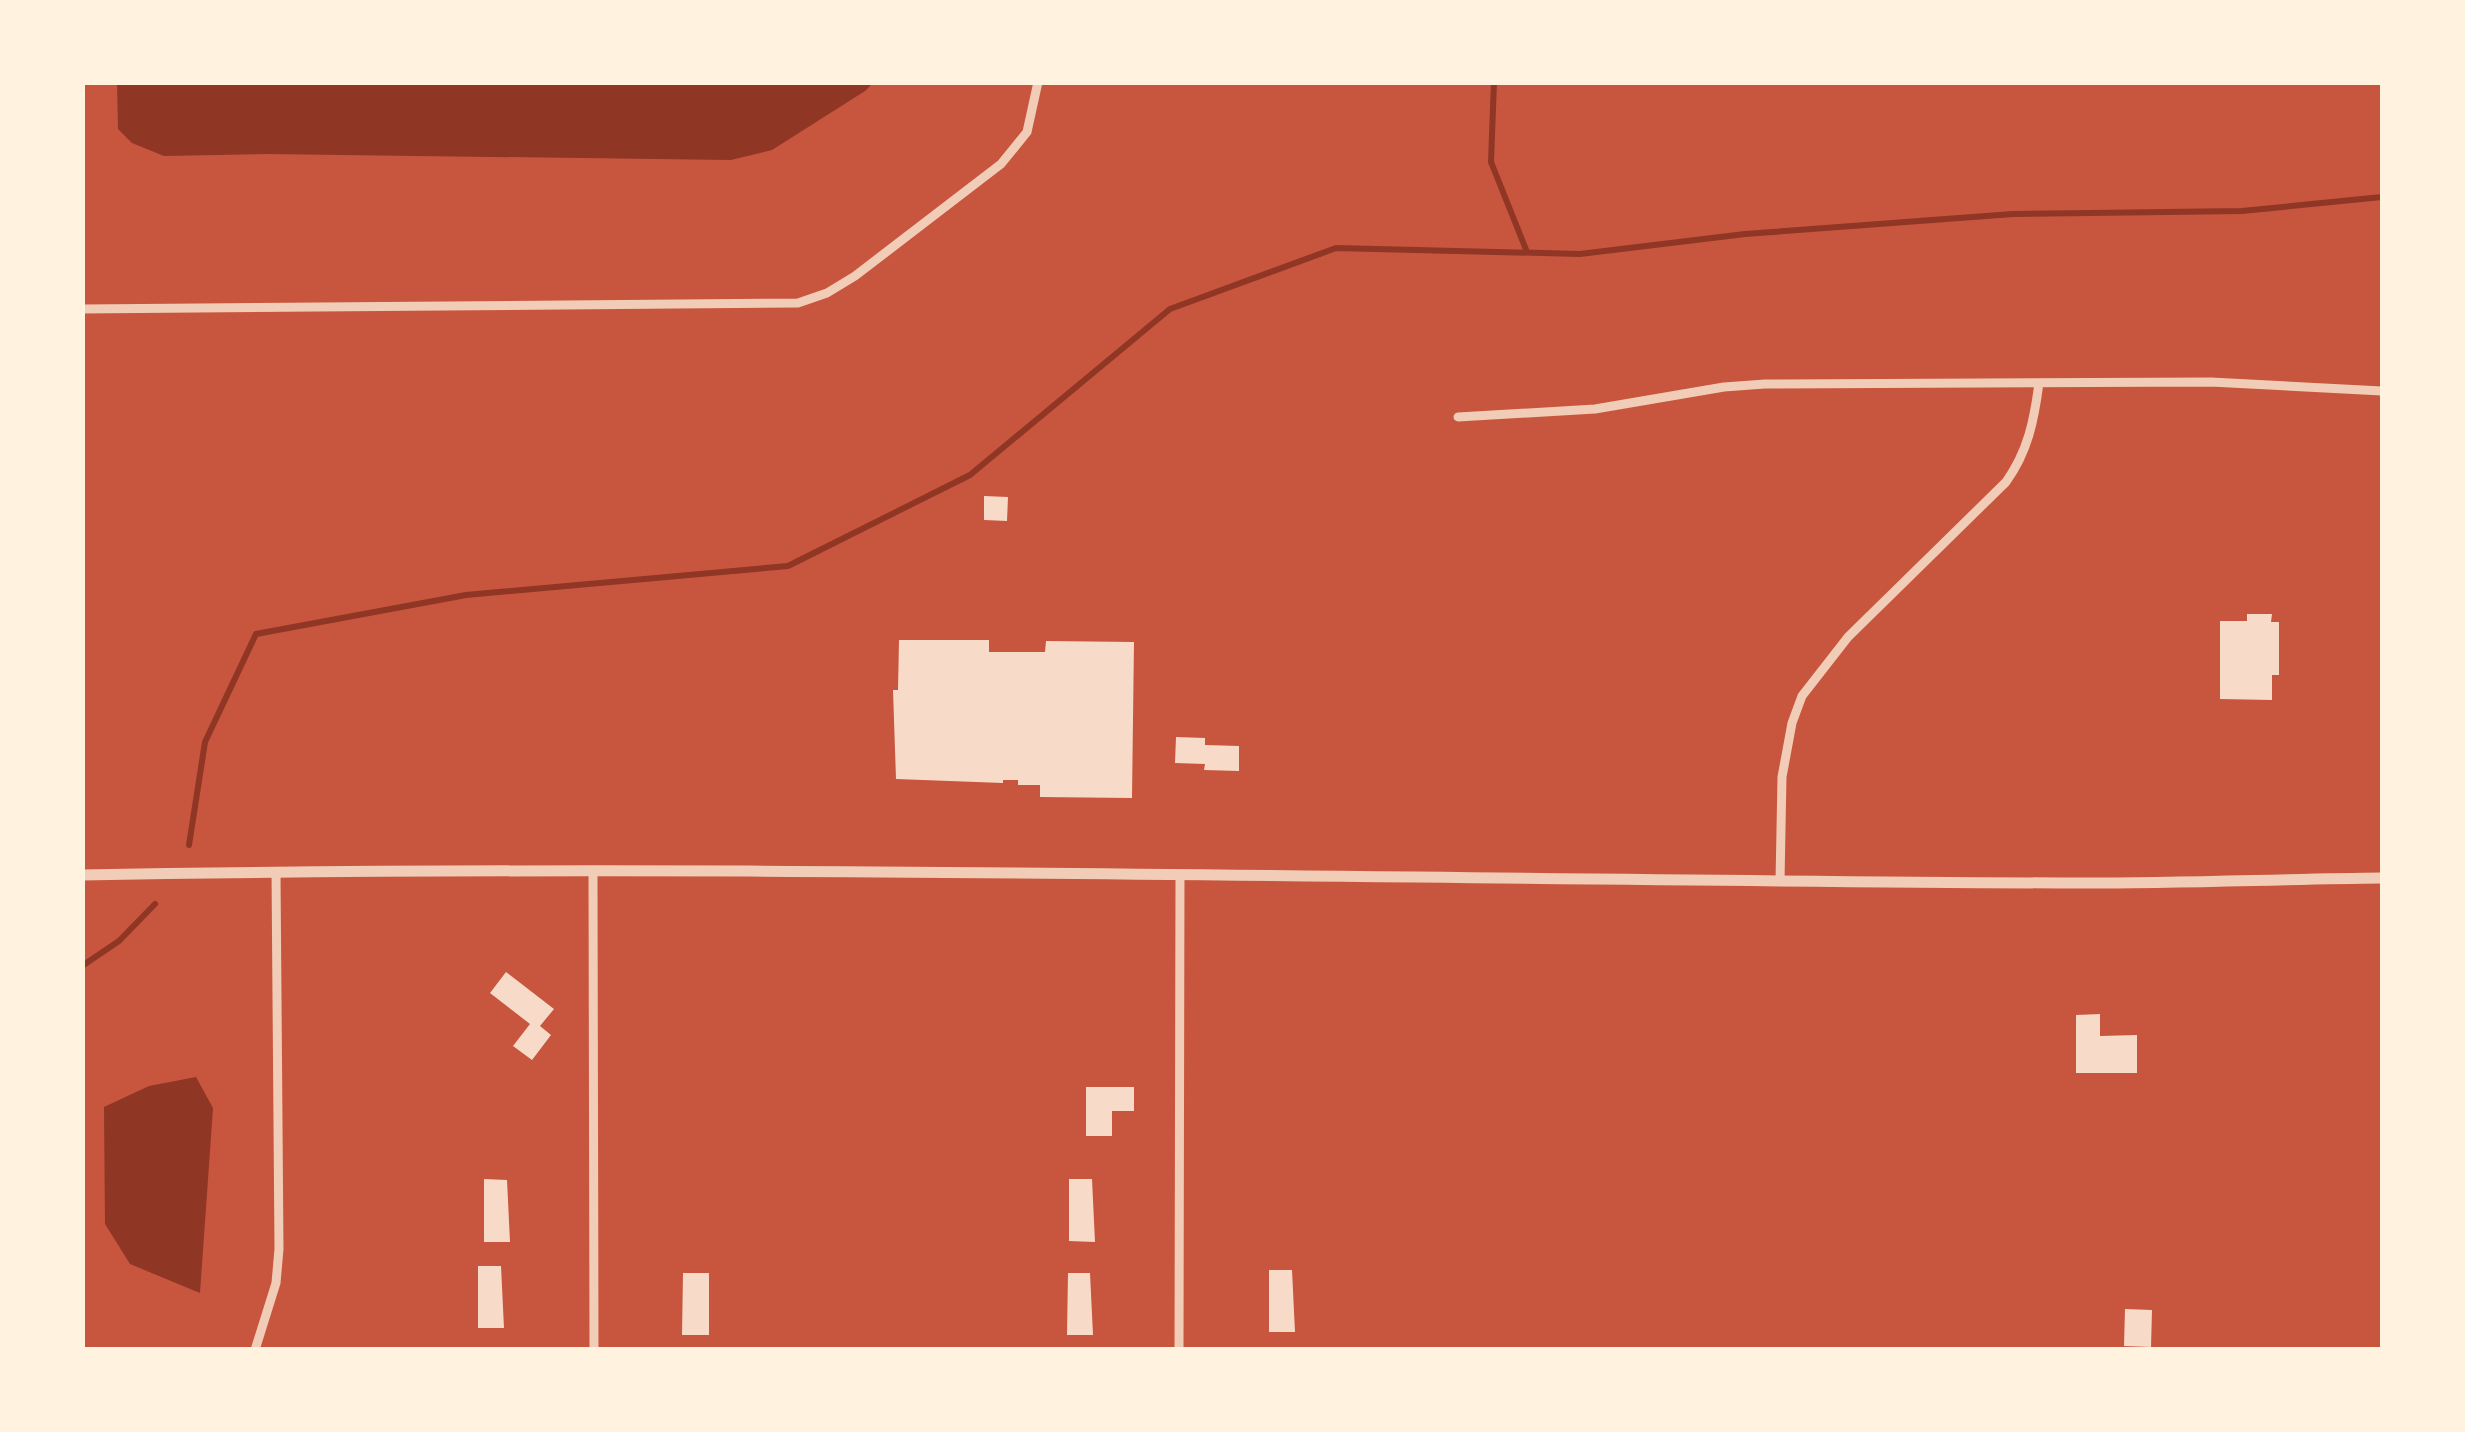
<svg xmlns="http://www.w3.org/2000/svg" width="2465" height="1432" viewBox="0 0 2465 1432" font-family="Arial,sans-serif">
	<rect width="100%" height="100%" fill="#c8553d"/>
	<path fill="#8f3625" d="M117 83V82L873 83 865 91 772 150 731 160 267 154 164 156 132 143 118 129Z
		M196 1077 213 1108 200 1293 130 1264 105 1224 104 1107 149 1086Z"/>
	<g fill="none" stroke-linecap="round" stroke-linejoin="round">
		<path stroke="#8f3625" stroke-width="6" d="M1494 82 1491 162 1527 252
			M189 845 205 742 256 634 466 595 788 566 970 475 1170 309 1336 248 1580 254 1745 234 2013 214 2242 211 2382 197
			M82 966 119 941 155 904"/>
	</g>
	<path fill="#f7dbc8" d="M984 496 1008 497 1007 521 984 520Z
		M2247 614H2272L2271 622H2279V675H2272V700L2220 699V621H2247Z
		M899 640H989V652H1045L1046 641 1134 642 1132 798 1040 797V785H1018V780H1003V783L896 779 893 690H898Z
		M1176 737 1205 738V745L1239 746V771L1204 770 1205 764 1175 763Z
		M506 972 554 1009 540 1026 551 1035 532 1060 513 1046 530 1024 490 993Z
		M2100 1014V1036L2137 1035V1073H2076V1015Z
		M1086 1087H1134V1111H1112V1136H1086Z
		M484 1179 507 1180 510 1242H484Z
		M1069 1179H1092L1095 1242 1069 1241Z
		M478 1266H501L504 1328H478Z
		M1269 1270H1292L1295 1332H1269Z
		M683 1273H709V1335H682Z
		M1068 1273H1090L1093 1335H1067Z
		M2125 1309 2152 1310 2151 1347 2124 1346Z"/>
	<g fill="none" stroke-linecap="round" stroke-linejoin="round">
		<path stroke="#f1ccb7" stroke-width="9" d="M82 309 798 303 827 293 855 276 1001 164 1027 132 1038 82
			M1458 417 1595 409 1724 387 1765 384 2211 382 2382 391
			M593 871 594 1350
			M1780 881 1782 777 1792 723 1802 696 1848 637 2006 482C2028 451 2034 421 2039 383
			M255 1350 276 1283 279 1249 276 872
			M1179 1350 1180 875"/>
		<path stroke="#f1ccb7" stroke-width="11" d="M82 875C741 863 1400 880 2059 883 2167 884 2275 879 2382 878"/>
	</g>
	<rect width="2465" height="1432" fill="none" stroke="#fff3e0" stroke-width="170"/>
</svg>
